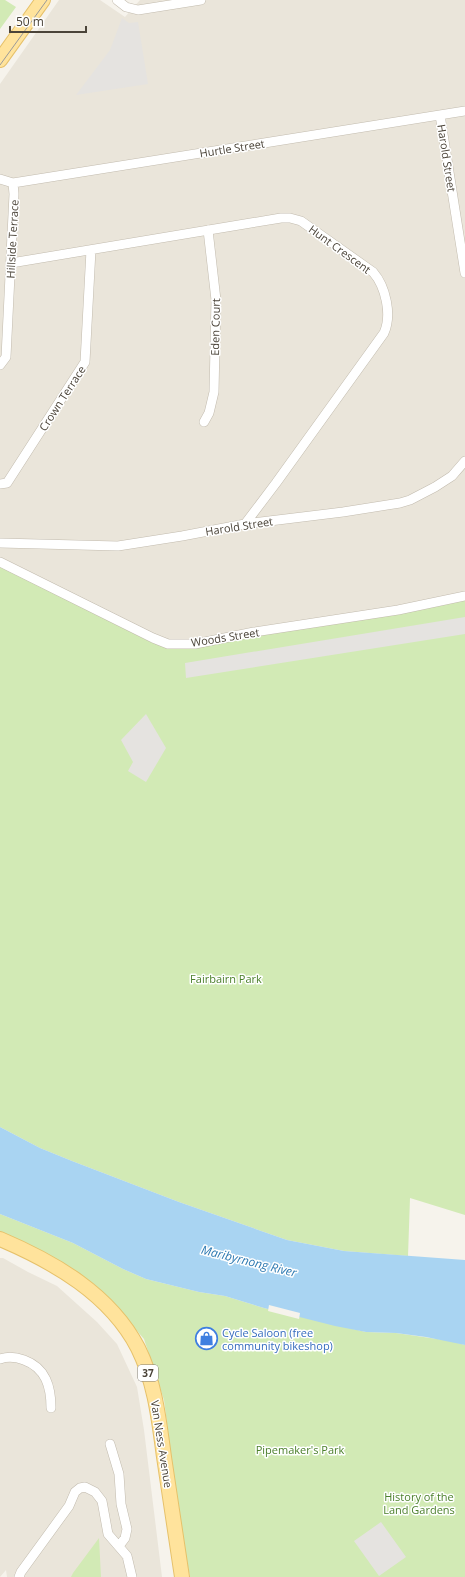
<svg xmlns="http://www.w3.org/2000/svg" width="465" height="1577" viewBox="0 0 465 1577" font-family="'Open Sans',sans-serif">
	<rect width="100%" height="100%" fill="#f6f3ec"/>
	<path fill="#eae5da" d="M59 0H100L125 17 140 0H465V597L178 643 158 640 0 563V84Z
		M0 1258H3L28 1272 57 1286 97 1322 117 1344 137 1387 144 1430 162 1577H7L6 1570 0 1577Z"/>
	<path fill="#d2eab5" d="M0 0H5L16 7 0 29Z
		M0 563 158 640 178 643 465 597V1215L410 1198 408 1256 344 1251 287 1240 179 1202 72 1161 40 1148 0 1127Z
		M0 1214 73 1243 123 1269 146 1279 199 1292 225 1296 264 1308 366 1332 396 1333 451 1341 465 1345V1577H190L180 1525 164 1400 144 1339 112 1302 94 1284 73 1269 45 1253 0 1232Z
		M99 1538 101 1577H71L73 1573Z"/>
	<path fill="#e5e3e0" d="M122 18 129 23 138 22 148 84 76 95 110 50Z
		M465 617V634L186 678 185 663Z
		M146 714 166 748 146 782 128 771 133 762 121 740Z
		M381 1522 406 1557 379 1576 354 1541Z"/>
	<path fill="#a9d4f2" d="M0 1127 40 1148 72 1161 179 1202 287 1240 344 1251 465 1260V1345L426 1337 396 1333 366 1332 335 1326 264 1308 225 1296 199 1292 146 1279 123 1269 73 1243 0 1214Z"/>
	<path fill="#f6f3ec" d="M269 1305 300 1313 299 1319 268 1311Z"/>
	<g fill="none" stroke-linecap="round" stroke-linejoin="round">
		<defs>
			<path id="minor" d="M117 0 126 7 138 10 201 0
				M440 115 465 273
				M0 179 13 183 465 111
				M11 263 281 218H290L301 221 373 272C386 287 392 315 384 333L276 483 245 524
				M0 365 6 357 14 194 13 183
				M204 422 209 413 214 392 216 300 208 230
				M0 484 7 483 85 362 91 250
				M0 543 118 546 182 536 245 524 343 512 400 503 410 500 435 487 452 476 465 461
				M0 562 153 638 168 644H195L254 632 398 610 465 596
				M0 1359C8 1356 16 1357 24 1360 46 1368 51 1387 51 1408
				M110 1444 119 1474 121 1504 127 1529 125 1538 119 1546
				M19 1577 21 1572 69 1506 75 1492 80 1488 85 1487 95 1492 102 1501 108 1534 127 1556 132 1577"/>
			<path id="primary" d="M0 60 43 0
				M0 1239C54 1262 110 1294 138 1348 155 1382 159 1420 164 1457 170 1497 176 1537 182 1577"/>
		</defs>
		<use href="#minor" stroke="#c2bbae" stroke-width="10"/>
		<use href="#primary" stroke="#e6c16a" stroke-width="16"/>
		<use href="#minor" stroke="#fff" stroke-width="9"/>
		<use href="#primary" stroke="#ffe39c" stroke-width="14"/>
		<path stroke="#9a9a9a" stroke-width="1" d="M0 65 47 0"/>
	</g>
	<defs>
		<symbol id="shop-ring" viewBox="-11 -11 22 22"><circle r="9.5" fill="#fff" stroke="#3f7fe0" stroke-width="1.5"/><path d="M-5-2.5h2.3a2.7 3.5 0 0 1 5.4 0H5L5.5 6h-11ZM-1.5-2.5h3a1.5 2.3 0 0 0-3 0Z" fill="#3f7fe0"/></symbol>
	</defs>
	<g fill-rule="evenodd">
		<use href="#shop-ring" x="194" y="1326" width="25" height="25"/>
	</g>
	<g text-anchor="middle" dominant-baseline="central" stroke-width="3" stroke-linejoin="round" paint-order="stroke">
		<rect fill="#fff" stroke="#817c74" stroke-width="1" x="138" y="1365" width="20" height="16" rx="3"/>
		<g font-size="10" font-weight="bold" fill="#4b4439">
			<text x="148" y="1373">37</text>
		</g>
		<g font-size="11" fill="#4b4439" stroke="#fff">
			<text transform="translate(232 148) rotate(-9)">Hurtle Street</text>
			<text transform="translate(447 158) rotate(81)">Harold Street</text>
			<text transform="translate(12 239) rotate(-87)">Hillside Terrace</text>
			<text transform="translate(340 249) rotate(36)">Hunt Crescent</text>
			<text transform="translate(215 327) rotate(-89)">Eden Court</text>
			<text transform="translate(62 398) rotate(-57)">Crown Terrace</text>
			<text transform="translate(239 526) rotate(-9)">Harold Street</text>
			<text transform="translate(225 637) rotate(-9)">Woods Street</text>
			<text transform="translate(162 1444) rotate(81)">Van Ness Avenue</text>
		</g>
		<g font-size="11" fill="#4a7f2a" stroke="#fff">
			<text x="226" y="978">Fairbairn Park</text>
			<text x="300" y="1449">Pipemaker's Park</text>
			<text x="419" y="1496">History of the<tspan x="419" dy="13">Land Gardens</tspan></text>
		</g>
		<g font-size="11" fill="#366cbe" stroke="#fff" text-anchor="start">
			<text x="222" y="1332">Cycle Saloon (free<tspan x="222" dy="13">community bikeshop)</tspan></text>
		</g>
		<g font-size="12" font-style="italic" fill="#2e7ab2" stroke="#fff">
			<text transform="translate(249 1261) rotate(14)">Maribyrnong River</text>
		</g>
	</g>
	<path d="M10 26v6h76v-6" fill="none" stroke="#4b4439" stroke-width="2"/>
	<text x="16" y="26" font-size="12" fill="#4b4439" stroke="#ffffff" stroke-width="3" paint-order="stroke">50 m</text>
</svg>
